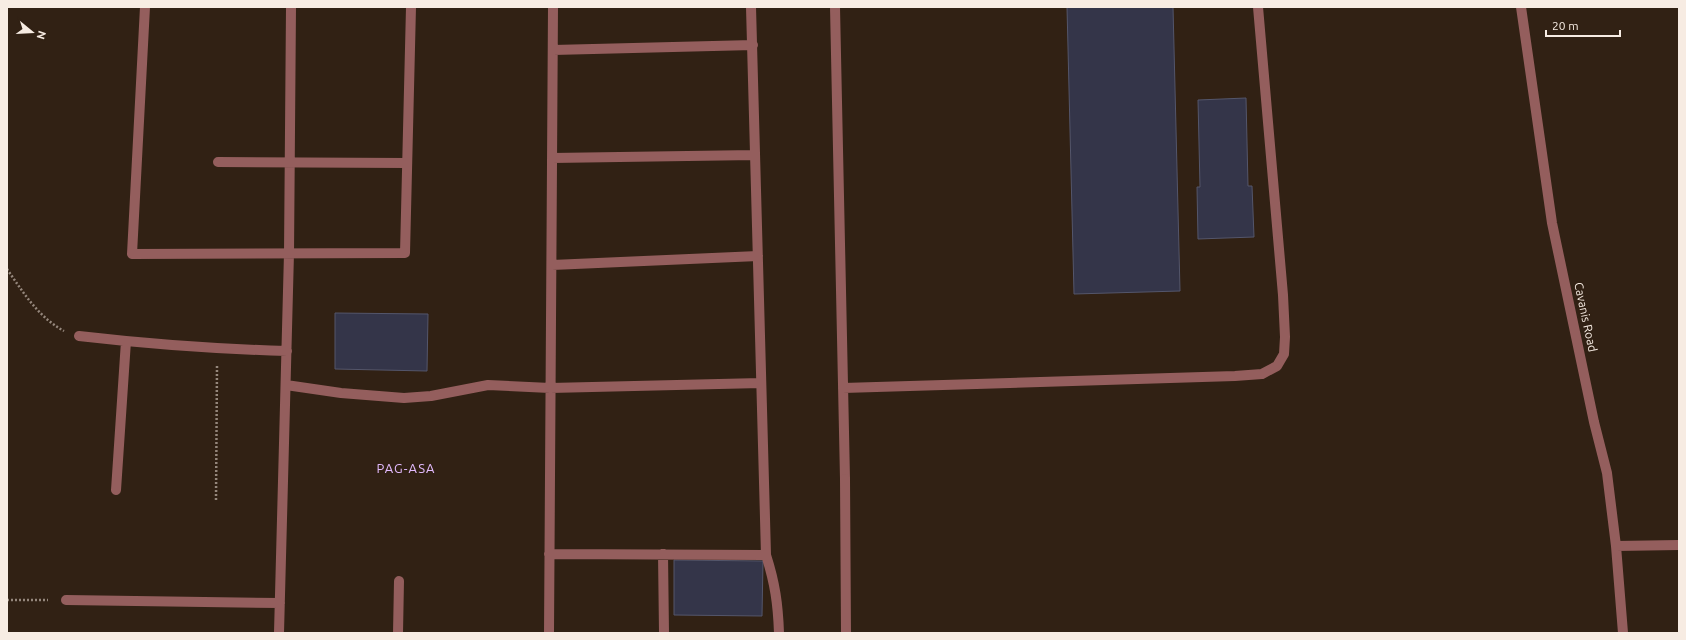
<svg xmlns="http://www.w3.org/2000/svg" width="1686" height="640" viewBox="0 0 1686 640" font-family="Ubuntu,sans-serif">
	<rect width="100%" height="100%" fill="#312114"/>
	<path fill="#343549" stroke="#54566b" d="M1067 7H1173L1180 291 1074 294Z
		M1246 98 1248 186H1252L1254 237 1198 239 1197 187H1200L1198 100Z
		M335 313 428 314 427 371 335 369Z
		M674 560 763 561 762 616 674 615Z"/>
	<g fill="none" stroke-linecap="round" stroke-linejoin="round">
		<path stroke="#95877c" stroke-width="2.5" stroke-dasharray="2 2" stroke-linecap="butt" d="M7 269C23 292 38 317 64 331
			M216 500 217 366
			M7 600H48"/>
		<path stroke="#945e5d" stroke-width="10" d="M835 7 845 479
			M843 388 1235 376 1262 374 1277 366 1284 354 1285 337 1283 295 1258 7"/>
		<path stroke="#945e5d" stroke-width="10" d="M145 7 132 254 405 253 411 7
			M751 7 766 555C775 583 778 604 779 633
			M1521 7 1552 223 1594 422 1607 473 1616 546 1623 633
			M553 50 753 45
			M552 158 755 155
			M218 162 407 163
			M552 265 758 256
			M79 336C148 344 217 349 287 351
			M286 385 341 393 404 398 431 396 488 385 550 388 761 383
			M845 479 846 633
			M116 490 126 341
			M1616 546 1679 545
			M549 554 766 555
			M663 554 664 633
			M66 600 280 603
			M279 633 289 253 291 7
			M398 633 399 581
			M549 633 553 7"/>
	</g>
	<g text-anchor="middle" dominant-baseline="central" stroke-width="3" stroke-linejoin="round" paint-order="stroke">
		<g font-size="12" fill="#f7ece3" stroke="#312114">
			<text transform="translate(1586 317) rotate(78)">Cavanis Road</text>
		</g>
		<g font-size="13" letter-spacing="1" fill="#e2bafd" stroke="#312114">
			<text x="406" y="468">PAG-ASA</text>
		</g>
	</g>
	<rect width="1686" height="640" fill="none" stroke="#f7ece3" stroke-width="16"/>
	<g transform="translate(32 32) rotate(108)" stroke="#312114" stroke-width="3" paint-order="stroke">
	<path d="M0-3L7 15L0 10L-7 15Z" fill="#f7ece3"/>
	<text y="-6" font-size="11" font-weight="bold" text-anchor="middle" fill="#f7ece3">N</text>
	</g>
	<path d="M1546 30v6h74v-6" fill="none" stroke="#f7ece3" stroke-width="2"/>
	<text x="1552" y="30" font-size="12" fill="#f7ece3" stroke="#312114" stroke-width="3" paint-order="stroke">20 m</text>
</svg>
